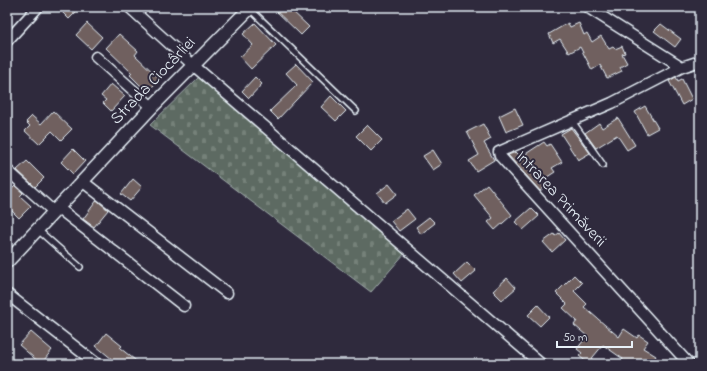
<svg xmlns="http://www.w3.org/2000/svg" width="707" height="371" viewBox="0 0 707 371" font-family="'Indie Flower',sans-serif">
	<defs>
		<pattern id="cemetery-stones" width="16" height="16" patternUnits="userSpaceOnUse"><rect width="16" height="16" fill="#5d6b62"/><path d="M2 7V4a2 2 0 0 1 4 0v3zM10 15v-3a2 2 0 0 1 4 0v3z" fill="#748179"/></pattern>
	</defs>
	<rect width="100%" height="100%" fill="#2f2a3d"/>
	<filter id="ink" filterUnits="userSpaceOnUse"><feTurbulence type="fractalNoise" baseFrequency=".025" numOctaves="2"/><feDisplacementMap in="SourceGraphic" scale="8" xChannelSelector="R" yChannelSelector="G"/><feConvolveMatrix kernelMatrix="1 2 1 2 8 2 1 2 1" color-interpolation-filters="sRGB"/></filter>
	<g filter="url(#ink)">
		<path fill="url(#cemetery-stones)" stroke="#a2aead" d="M199 77 405 253 371 292 150 125Z"/>
		<path fill="#70615e" stroke="#e8f1f8" d="M57 7H81L69 19Z
			M272 7H288L309 27 301 35Z
			M87 23 102 37 91 49 76 35Z
			M255 23 276 45 251 69 240 57 253 45 243 34Z
			M568 23 570 27 579 23 584 35 587 33 592 42 601 36 609 49 613 47 615 49 622 46 625 53 622 54 627 63 620 67 622 71 607 78 600 65 592 70 580 47 569 53 560 39 553 43 549 34Z
			M661 24 681 39 675 47 654 31Z
			M119 34 138 51 135 55 160 79 147 92 130 75 132 73 106 48Z
			M296 64 313 82 278 119 270 111 297 85 286 73Z
			M255 77 262 84 249 98 242 91Z
			M676 77 678 81 682 79 692 99 682 105 669 81Z
			M111 84 125 96 111 111 103 103 106 100 101 96Z
			M331 96 346 111 336 121 321 107Z
			M645 106 658 128 647 134 635 112Z
			M515 108 523 125 506 132 499 116Z
			M53 111 72 129 61 140 52 131 39 144 25 131 30 126 26 122 32 116 41 124Z
			M618 118 635 145 627 150 617 135 596 148 585 133 599 123 602 128Z
			M483 124 491 139 484 143 494 160 476 171 469 161 479 155 467 132Z
			M367 125 382 140 371 151 356 136Z
			M571 128 590 153 578 160 561 134Z
			M544 142 547 146 550 144 562 162 552 168 555 172 541 181 546 186 540 191 508 155 516 152 521 157Z
			M73 149 85 161 73 174 61 162Z
			M433 150 442 164 433 170 423 156Z
			M27 161 44 178 35 187 17 170Z
			M133 179 142 187 130 201 121 194Z
			M389 184 397 194 385 203 377 193Z
			M487 184 512 215 495 230 488 222 493 218 474 195Z
			M15 186 23 193 20 196 31 206 19 218 7 206V194Z
			M97 200 108 210 94 227 83 219Z
			M531 208 539 216 523 230 515 222Z
			M407 209 415 219 399 231 391 221Z
			M429 217 435 223 421 234 416 227Z
			M559 233 565 240 552 252 543 242 554 234 555 236Z
			M467 262 476 271 462 283 454 274Z
			M574 275 582 283 574 291 587 304 584 307 619 337 624 329 637 338 639 335 648 341 643 348 656 356 651 364H620L623 359 603 345 588 363 579 356 582 353 577 349 587 336 574 325 577 321 563 308 567 304 556 293Z
			M507 278 516 288 502 300 493 291Z
			M538 305 549 317 540 326 528 315Z
			M31 332 52 350 41 364 19 345Z
			M106 333 122 346 120 348 140 364H118L96 346Z"/>
		<g fill="none" stroke-linecap="round" stroke-linejoin="round">
			<defs>
				<path id="service" d="M250 9 356 111
					M572 121 603 165
					M38 230 80 267"/>
				<path id="minor" d="M129 7 193 65 541 364
					M587 7 682 67
					M7 41 38 7
					M96 57 152 107
					M7 170 53 211
					M82 181 227 293
					M57 207 184 306
					M7 294 97 364
					M689 364 500 156 499 152 612 103 682 67 700 61"/>
				<path id="tertiary" d="M7 262 152 107 251 7"/>
			</defs>
			<use href="#service" stroke="#e8f1f8" stroke-width="8"/>
			<use href="#minor" stroke="#e8f1f8" stroke-width="13"/>
			<use href="#tertiary" stroke="#e8f1f8" stroke-width="15"/>
			<use href="#service" stroke="#2f2a3d" stroke-width="5"/>
			<use href="#minor" stroke="#2f2a3d" stroke-width="10"/>
			<use href="#tertiary" stroke="#2f2a3d" stroke-width="12"/>
		</g>
	</g>
	<g text-anchor="middle" dominant-baseline="central" stroke-width="4" stroke-linejoin="round" paint-order="stroke">
		<g font-size="17" fill="#e8f1f8" stroke="#2f2a3d">
			<text transform="translate(153 81) rotate(-46)">Strada Ciocârliei</text>
			<text transform="translate(561 199) rotate(47)">Intrarea Primăverii</text>
		</g>
	</g>
	<rect width="707" height="371" fill="none" stroke="#2f2a3d" stroke-width="24"/>
	<rect x="12" y="12" width="683" height="347" fill="none" stroke="#e8f1f8" stroke-width="1.5" filter="url(#ink)"/>
	<path d="M557 341v6h75v-6" fill="none" stroke="#e8f1f8" stroke-width="2"/>
	<text x="563" y="341" font-size="12" fill="#e8f1f8" stroke="#2f2a3d" stroke-width="3" paint-order="stroke">50 m</text>
</svg>
